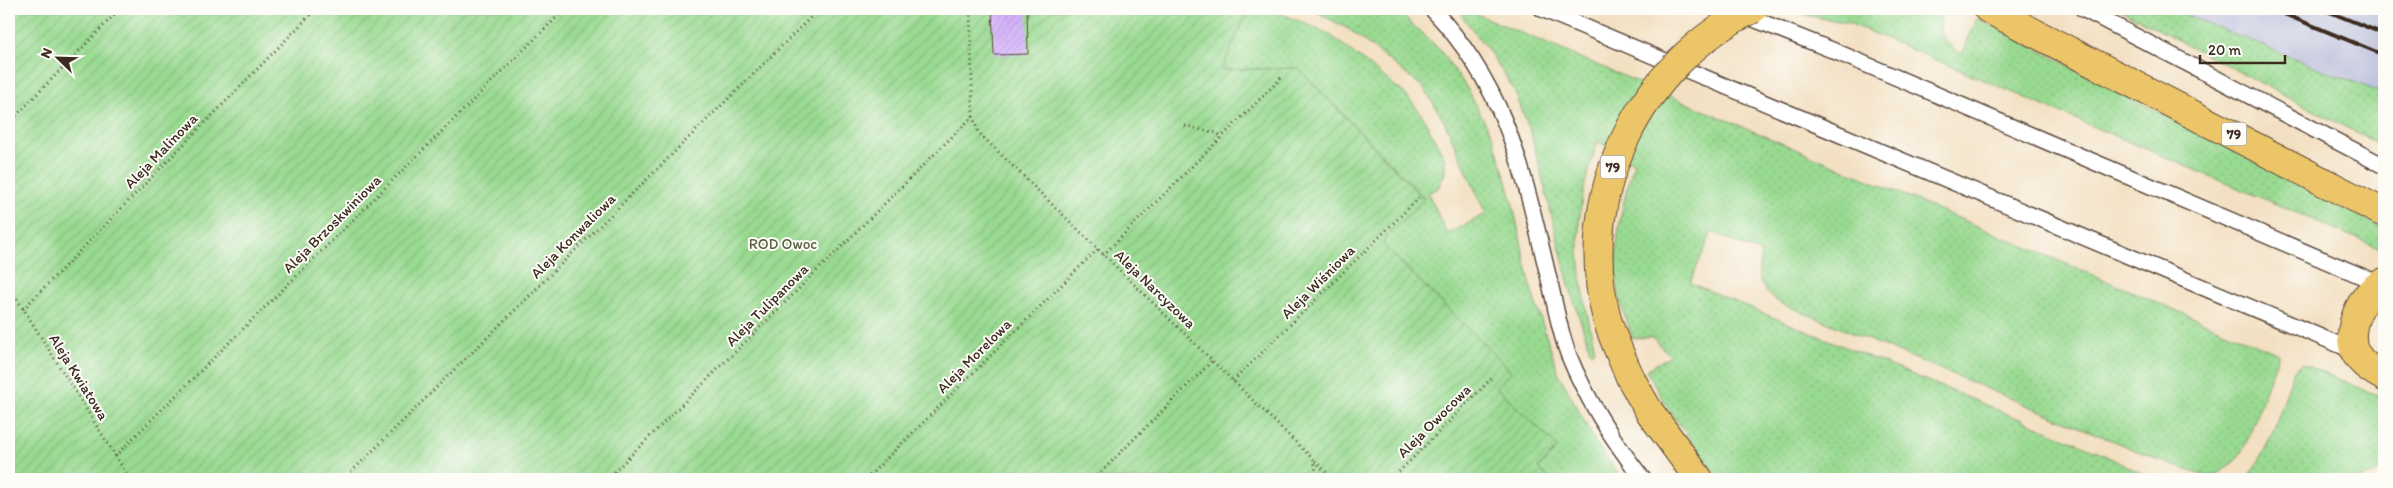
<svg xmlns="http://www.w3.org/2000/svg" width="2393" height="488" viewBox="0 0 2393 488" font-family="Itim,sans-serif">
	<defs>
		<pattern id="grass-dots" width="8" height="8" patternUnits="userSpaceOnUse" patternTransform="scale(1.25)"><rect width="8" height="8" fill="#99da91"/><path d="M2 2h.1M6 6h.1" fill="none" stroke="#85bb7d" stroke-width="1.8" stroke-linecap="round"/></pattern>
		<pattern id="garden-furrows" width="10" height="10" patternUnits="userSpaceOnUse" patternTransform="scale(1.25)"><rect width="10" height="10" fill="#99da91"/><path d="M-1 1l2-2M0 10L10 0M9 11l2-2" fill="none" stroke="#85bb7d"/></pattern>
		<pattern id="building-hatch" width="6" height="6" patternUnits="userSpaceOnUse" patternTransform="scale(1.25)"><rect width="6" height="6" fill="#d3b1fb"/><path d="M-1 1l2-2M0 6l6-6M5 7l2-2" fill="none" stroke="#b698d7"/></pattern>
	</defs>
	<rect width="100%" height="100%" fill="#fdfcf7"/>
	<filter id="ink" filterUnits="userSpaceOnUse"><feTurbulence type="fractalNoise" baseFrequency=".02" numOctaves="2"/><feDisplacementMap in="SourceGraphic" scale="10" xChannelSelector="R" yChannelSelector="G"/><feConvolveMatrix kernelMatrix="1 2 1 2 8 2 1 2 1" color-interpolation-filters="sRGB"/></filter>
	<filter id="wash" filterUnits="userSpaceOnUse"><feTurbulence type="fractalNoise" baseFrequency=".0096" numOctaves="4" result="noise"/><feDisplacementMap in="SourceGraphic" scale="20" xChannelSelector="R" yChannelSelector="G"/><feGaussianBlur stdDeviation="1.12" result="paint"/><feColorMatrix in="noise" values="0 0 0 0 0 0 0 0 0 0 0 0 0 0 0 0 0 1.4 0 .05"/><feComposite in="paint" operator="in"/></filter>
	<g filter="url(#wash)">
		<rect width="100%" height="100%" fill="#f3e0c2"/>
		<path fill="#bfc2dd" d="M2171 9H2384V94Z"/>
		<path fill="url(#grass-dots)" stroke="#6a8258" d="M1248 9H1271L1329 34 1404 93 1421 113 1445 159V173L1438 188 1428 193 1447 234 1486 214 1444 121 1424 88 1350 30 1311 9H1395L1439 49 1465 85 1493 137 1510 192 1532 292 1558 372 1597 445 1622 479H1549L1538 469 1558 447 1496 387 1511 371 1383 245 1386 236 1424 198 1298 68 1222 70Z
			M1465 9 2279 354 2246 444 2235 462 2217 474 2205 476 2171 465 1780 303C1759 289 1756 278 1761 253L1712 232 1690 283 2085 446 2154 479H1719L1667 407 1646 370 1670 356 1652 337 1633 338C1627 322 1620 306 1618 290 1612 247 1622 204 1634 163L1598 141C1593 157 1587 173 1584 189 1572 243 1583 297 1595 350L1591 353 1570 289 1531 133 1514 90 1489 51 1462 16Z
			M1793 9H1944C1934 29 1943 43 1962 54L1977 18 2384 229V250L1849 23 1805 15Z
			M2119 9H2171L2384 94V147Z
			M2302 364 2384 398V469L2360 479H2246C2271 449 2281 407 2294 370Z"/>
		<path fill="url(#garden-furrows)" stroke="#6a8258" d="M9 9H1248L1222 70 1298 68 1424 199 1386 236 1383 245 1511 371 1496 387 1558 447 1538 468 1549 479H9Z"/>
		<g id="blocks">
			<path fill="url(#building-hatch)" d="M992 9H1027L1028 54 994 55Z"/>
		</g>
	</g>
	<g filter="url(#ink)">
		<use href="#blocks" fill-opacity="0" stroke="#574537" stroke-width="1"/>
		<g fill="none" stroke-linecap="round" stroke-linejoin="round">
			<defs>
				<path id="service" d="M1432 9C1508 89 1523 172 1548 275 1555 302 1559 331 1569 356 1587 400 1614 442 1643 479
					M1542 9 2354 351
					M2083 9 2384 166
					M1741 14 1832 50 2380 284"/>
				<path id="primary" d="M1988 9 2384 213
					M2384 282C2362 292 2345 329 2355 352 2361 364 2373 371 2384 377
					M1631 379 1649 411 1699 479"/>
			</defs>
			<use href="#service" stroke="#574537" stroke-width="18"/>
			<use href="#primary" stroke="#574537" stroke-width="30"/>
			<path stroke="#574537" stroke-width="3" stroke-dasharray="1 4" stroke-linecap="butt" d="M973 116 978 132 1314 460 1317 479
				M9 123 120 9
				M1185 126 1217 133 1222 137
				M1103 255 1282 77
				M9 286 130 479
				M23 309 316 9
				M1233 381 1419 198
				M115 456 565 9
				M1315 461 1333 479
				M344 479 819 9
				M607 479 973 116 970 9
				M866 479 1098 249
				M1094 479 1212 361
				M1392 479 1491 379"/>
			<use href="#service" stroke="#fff" stroke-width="15"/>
			<use href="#primary" stroke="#edc569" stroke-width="28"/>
			<path stroke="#3b2a1e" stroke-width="4" d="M2272 9 2384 55
				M2322 9 2384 34"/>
			<defs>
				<path id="primary-bridge" d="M1631 379C1622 359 1613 339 1607 319 1574 196 1640 63 1753 9"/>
			</defs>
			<use href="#primary-bridge" stroke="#574537" stroke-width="30" stroke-linecap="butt"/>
			<use href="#primary-bridge" stroke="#edc569" stroke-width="28"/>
		</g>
	</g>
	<g text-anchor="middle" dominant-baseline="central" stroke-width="4" stroke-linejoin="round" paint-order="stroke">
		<g fill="#fdfcf7" stroke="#75695f" stroke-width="1">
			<rect x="2221.5" y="122.5" width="25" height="23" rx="4"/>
			<rect x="1600.5" y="155.5" width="25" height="23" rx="4"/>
		</g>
		<g font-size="14" font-weight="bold" fill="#3b2a1e">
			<text x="2234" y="134">79</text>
			<text x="1613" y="167">79</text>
		</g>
		<g font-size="15" fill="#3b2a1e" stroke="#fdfcf7">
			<text transform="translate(161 151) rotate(-46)">Aleja Malinowa</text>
			<text transform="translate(332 224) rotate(-45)">Aleja Brzoskwiniowa</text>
			<text transform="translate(573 236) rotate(-45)">Aleja Konwaliowa</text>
			<text transform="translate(1318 282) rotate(-45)">Aleja Wiśniowa</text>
			<text transform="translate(1155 289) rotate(44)">Aleja Narcyzowa</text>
			<text transform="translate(767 305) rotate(-45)">Aleja Tulipanowa</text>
			<text transform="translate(974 356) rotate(-45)">Aleja Morelowa</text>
			<text transform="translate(79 377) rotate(58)">Aleja Kwiatowa</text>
			<text transform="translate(1434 421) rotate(-45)">Aleja Owocowa</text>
		</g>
		<g font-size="15" fill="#575f40" stroke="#fdfcf7">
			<text x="783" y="244">ROD Owoc</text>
		</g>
	</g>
	<rect width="2393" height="488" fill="none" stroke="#fdfcf7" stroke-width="30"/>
	<g transform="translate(58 58) rotate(293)" stroke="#fdfcf7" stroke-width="4" paint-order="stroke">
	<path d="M0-4L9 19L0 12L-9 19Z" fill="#3b2a1e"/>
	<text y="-8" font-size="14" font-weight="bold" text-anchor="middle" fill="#3b2a1e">N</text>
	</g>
	<path d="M2200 55v8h85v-8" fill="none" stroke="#3b2a1e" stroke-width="2.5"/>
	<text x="2208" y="55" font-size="15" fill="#3b2a1e" stroke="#fdfcf7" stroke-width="4" paint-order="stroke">20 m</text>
</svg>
